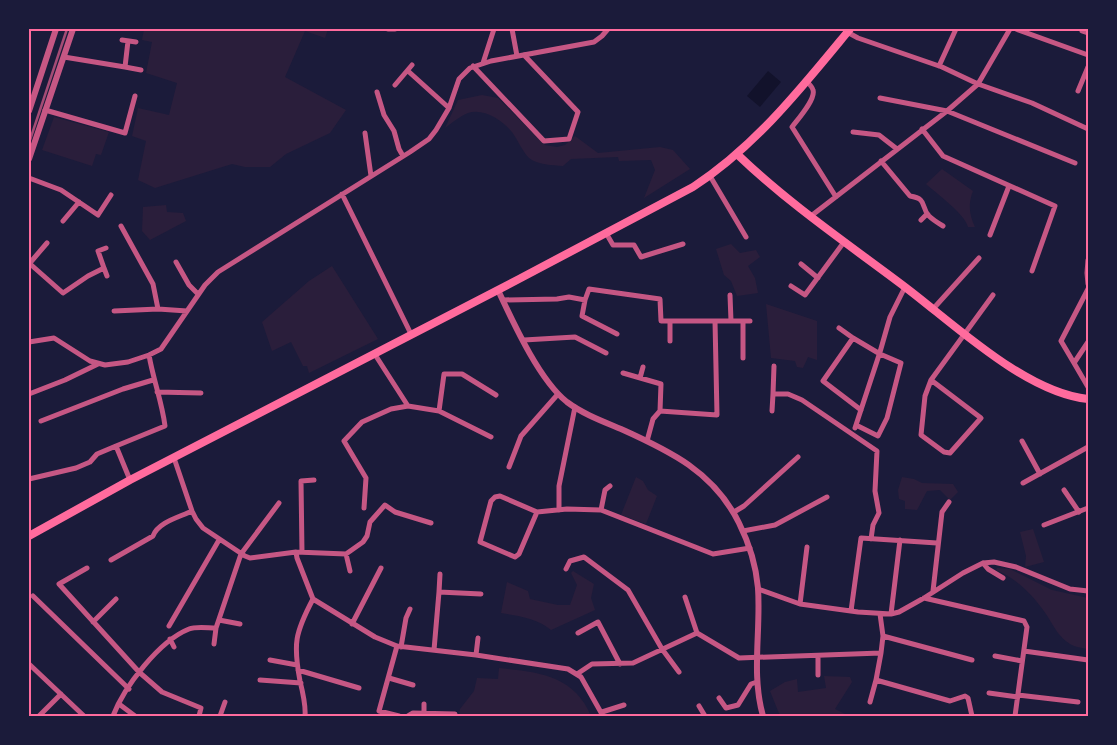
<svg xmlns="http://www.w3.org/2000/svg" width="1117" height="745" viewBox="0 0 1117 745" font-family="Ubuntu,sans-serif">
	<rect width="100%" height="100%" fill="#1b1b3a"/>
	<path fill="#2a1e3b" d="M144 29H328L325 38 305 31 285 77 346 110 330 133 286 154 270 167H245L232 164 155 188 138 180 146 141 132 136 138 108 169 115 177 83 146 73 152 42 142 40Z
		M482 95 498 98 545 145 557 147 565 145 575 136 598 153 660 147 673 150 690 169 644 198 655 170 651 160 619 161 618 157 571 159 563 166C553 165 537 165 529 158 522 151 518 140 512 132 502 120 484 108 468 113 460 116 452 123 445 128L458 100Z
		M54 117 109 132 101 155 96 154 92 166 42 150Z
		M942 169 973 191C968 204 969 214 975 227H968C965 214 937 194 926 184Z
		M166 205 167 212 183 213 186 221 150 240 142 231 143 207Z
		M731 244 740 253 756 250 760 257 748 266 755 278 758 293 737 296 731 281 724 275 716 249Z
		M332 266 378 339 309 373 307 366H303L291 342 272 351 262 322 309 281Z
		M766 304 817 321V360L808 357 803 368 797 367 795 361 771 358Z
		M636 477 643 481 648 490 657 496 646 524 621 515Z
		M902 477 914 479 922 483 953 484 958 492 950 500 940 490 927 491 917 510 905 509V501L899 499 898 490Z
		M1033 529 1044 562 1025 567 1026 556 1020 532Z
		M997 568 1010 569 1052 590 1088 598V649C1082 648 1075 647 1070 644 1059 637 1054 627 1048 617 1035 597 1018 579 996 570Z
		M573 571 594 584 591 598 595 610 551 630C537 618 519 616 501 613L507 582 528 591 530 599 558 605H570L577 585 571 573Z
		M499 668C538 672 574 675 591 716H459L460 709 474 691 477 678 498 679Z
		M824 676 850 677 852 682 835 709 849 716H780L770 691 785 682 797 679 798 692 826 688Z"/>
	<path fill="#12122b" d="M768 71 781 82 760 107 747 96Z"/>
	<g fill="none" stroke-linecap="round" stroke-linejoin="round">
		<path stroke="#c65784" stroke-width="5" d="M388 29H395
			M512 29 517 56
			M1016 29 1088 55
			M1082 31 1088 33
			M847 32 858 38 942 67 978 84 1032 103 1088 129
			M122 40 136 42
			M64 57 125 67 128 41
			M483 63 494 29
			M473 66 544 141 569 139 578 112 524 55
			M939 66 956 29
			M125 67 141 70
			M408 71 449 108
			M806 81C809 84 812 86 813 90 816 99 798 119 792 127L836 197
			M395 85 412 65
			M1078 91 1088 67
			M377 92 384 115 394 131 399 149 403 156
			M880 98 947 111 1075 163
			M45 110 125 133 135 96
			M922 129 943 156 1055 206 1032 271
			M853 132 879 135 897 149
			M365 133 371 176
			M881 161 910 196C928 199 920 206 929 216 933 220 938 223 943 226
			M710 176 746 237
			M29 178 61 190 98 215 111 195
			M342 194 411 334
			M811 216 947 111 978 84 1010 29
			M921 220 927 214
			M63 221 79 202
			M121 226 153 284 158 309 187 311
			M606 233 613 245H634L641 257 683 244
			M990 235 1009 186
			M1088 260 1087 273 1088 284
			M176 262 189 285 198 294
			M29 263 63 293 88 276 104 268 98 251 106 248
			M29 264 47 243
			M801 264 818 278
			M104 268 107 276
			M791 286 805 295 844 242
			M730 295 731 321
			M503 300 557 299 569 297 585 300 589 289 660 299 661 321H715L717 415 660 411 653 419 647 441
			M585 300 582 316 617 334
			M933 309 979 258
			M114 311 158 309
			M670 321V341
			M715 321H750
			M743 321V358
			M839 328 853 338
			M524 340 575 337 606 353
			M29 342 54 338 90 361 105 365 128 362 149 355 161 349 205 285 218 272 410 152 429 139 436 130 449 108 459 79 470 68 491 61 594 42 602 36 608 29
			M1088 342 1074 363 1088 387
			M374 353 408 406
			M1074 363 1061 341 1088 289
			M774 366 773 394H788L802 400 877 451 875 491 879 513 873 525 871 539
			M623 373 661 384 660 411
			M640 378 643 367
			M931 380 925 396 921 435 944 452 950 453 981 418 931 380 993 295
			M157 392 201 393
			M29 394 65 380 98 364
			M439 411 444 374H462L496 395
			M772 411 773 394
			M41 421 123 389 153 380
			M856 425 878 436 887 418 901 363 880 354 853 338 823 381 861 410
			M855 428 880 352 890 317 905 287
			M1022 441 1040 474
			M174 458 192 511 196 519 203 528 245 556 250 558 296 552 297 558 313 599 375 637 397 646 476 655 568 669 581 677 603 716
			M509 467 521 436 558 394
			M29 479 76 468 90 462 97 454 116 446
			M130 480 116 446 165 426C162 402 153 379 149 355
			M1023 483 1088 447
			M1064 490 1079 512
			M364 508 366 478 344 441 362 422 391 409 408 406 439 411 491 437
			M559 510V486L575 407
			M601 510 605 490 610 486
			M537 512 519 554 515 557 480 542 491 501 495 497 500 496 537 512 567 509 601 510 713 554 750 548
			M734 512 744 506 798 457
			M1044 525 1088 508
			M743 531 775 525 827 497
			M296 552 346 554 363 542 367 536 370 522 385 505 395 512 431 523
			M302 552 301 481 314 480
			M346 554 350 571
			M111 560 153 536C158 522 180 517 192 511
			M983 563 988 569 1003 578
			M87 568 59 584 139 672 162 692 201 708 199 716
			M566 569 570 561 584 557 628 590 662 649 679 672
			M758 589 800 604 858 612 891 614 899 612 924 598 963 573 983 563 994 562 1016 567 1070 589 1088 591
			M933 591 942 512 949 502
			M439 592 440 574
			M33 596 129 689
			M685 597 697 633
			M924 598 1024 621 1027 627 1015 716
			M800 604 807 547
			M851 611 861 538 937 543
			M891 614 900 540
			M219 620 240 624
			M93 622 116 599
			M352 624 381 568
			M169 626 219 540
			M578 633 598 622 620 664
			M883 636 972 660
			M170 639 174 647
			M214 644 216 628
			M397 646 379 711 399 716
			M401 647 406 618 410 609
			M434 650 439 592 481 594
			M1024 651 1088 660
			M881 653 876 680 950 701 965 696 968 698 972 716
			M476 655 478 638
			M818 656V675
			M995 656 1022 661
			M270 660 297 665
			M29 664 84 716
			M298 670 359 688
			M577 674 592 664 633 663 697 633 739 658 881 653 883 636 880 614
			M389 678 413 685
			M260 680 301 683
			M989 693 1018 697
			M1018 695 1078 702
			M719 698 726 708 738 705 751 684 757 682
			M870 702 876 680
			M119 704 135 716
			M699 706 705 716
			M602 712 624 705
			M424 713V704
			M39 716 61 694
			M113 716C124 687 159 641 189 629 196 626 208 628 216 628L241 554 279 503
			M220 716 225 702
			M305 716C306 705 303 693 300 681 293 644 295 633 313 599
			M408 716 413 713 455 714"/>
		<path stroke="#c65784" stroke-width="6" d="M29 111 56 29
			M29 159 73 29
			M498 290C513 322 539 380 567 402 583 414 602 421 621 429 670 451 714 472 739 523 749 543 756 566 758 588 761 631 751 674 763 716"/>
		<path stroke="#ff6b9d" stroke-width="8" d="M738 155C789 204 848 244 905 287 954 324 1026 393 1088 399"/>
		<path stroke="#ff6b9d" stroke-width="8" d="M29 536 130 480 519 279 693 187C756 146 803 86 850 29"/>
		<path stroke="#a44b75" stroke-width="2.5" d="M29 143 67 29"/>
	</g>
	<rect width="1117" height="745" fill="none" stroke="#1b1b3a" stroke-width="60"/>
	<rect x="30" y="30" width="1057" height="685" fill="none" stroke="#ff6b9d" stroke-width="2"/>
</svg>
